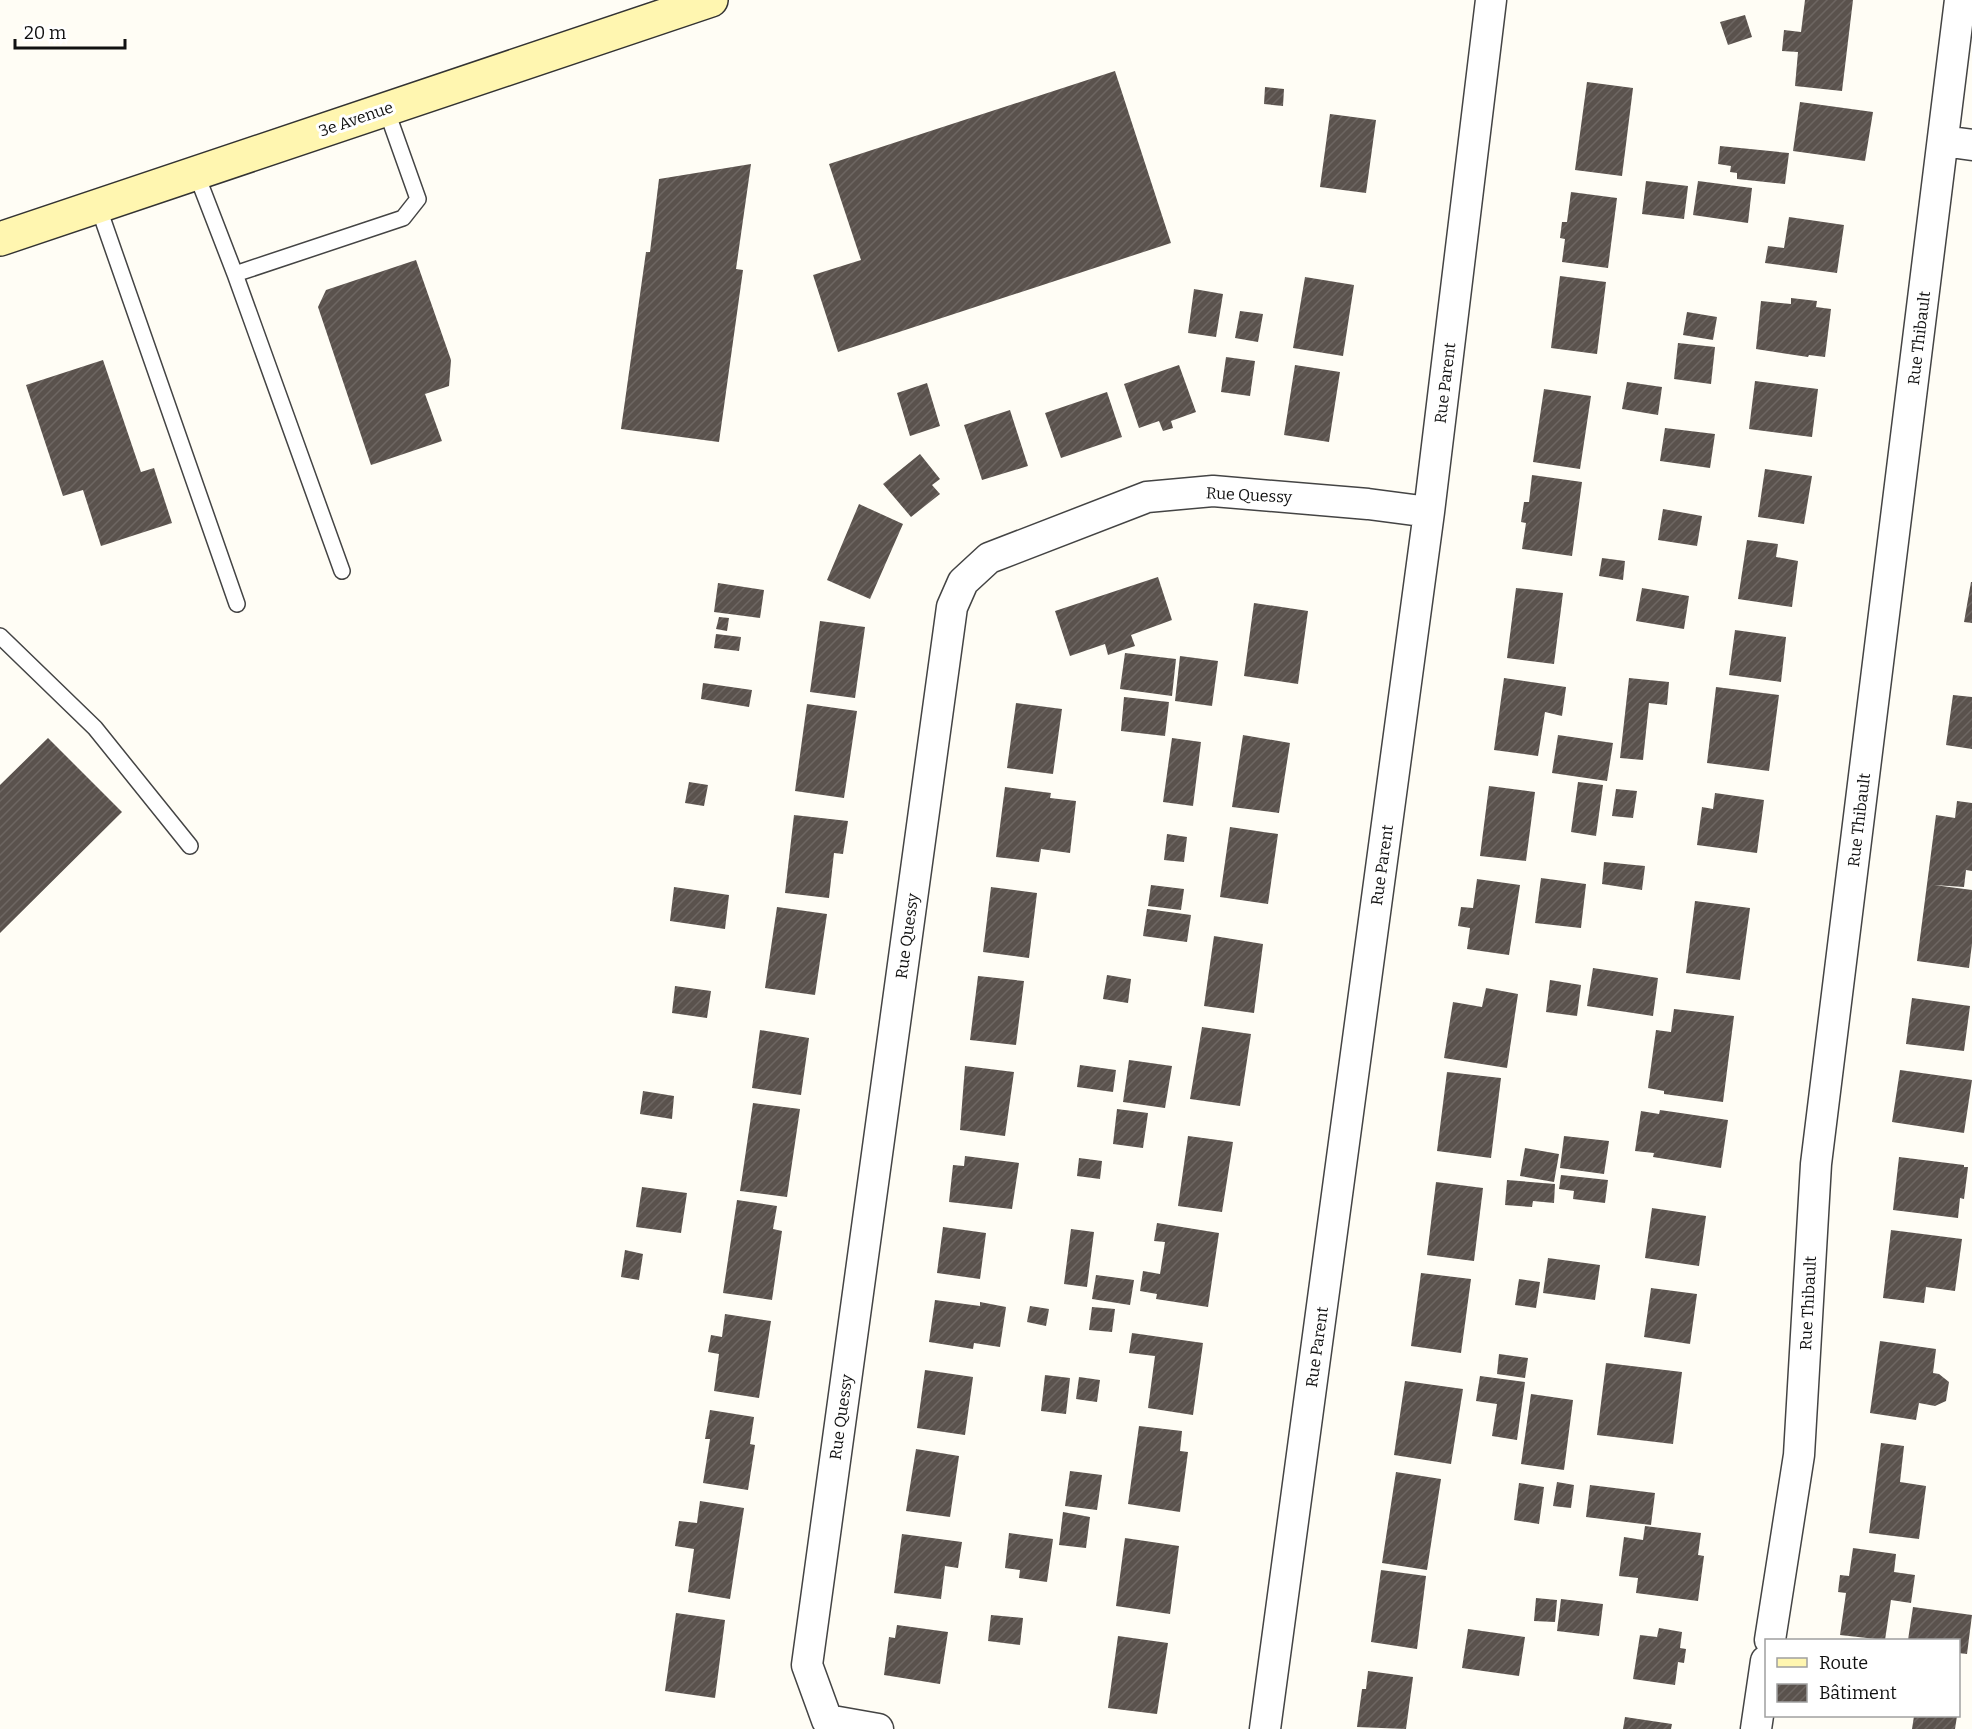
<svg xmlns="http://www.w3.org/2000/svg" width="1972" height="1729" viewBox="0 0 1972 1729" font-family="Bitter,serif">
	<defs>
		<pattern id="building-hatch" width="6" height="6" patternUnits="userSpaceOnUse" patternTransform="scale(1.5)"><rect width="6" height="6" fill="#5a524d"/><path d="M-1 1l2-2M0 6l6-6M5 7l2-2" fill="none" stroke="#6d6662"/></pattern>
	</defs>
	<rect width="100%" height="100%" fill="#fffdf5"/>
	<path fill="url(#building-hatch)" d="M1805 0H1853L1842 91 1795 86 1798 52 1782 51 1784 30 1801 32Z
		M1745 15 1752 37 1728 45 1720 22Z
		M1115 71 1171 243 838 352 813 275 861 260 829 164Z
		M1587 82 1633 88 1622 176 1575 170Z
		M1265 87 1284 89 1283 106 1264 104Z
		M1800 102 1873 112 1865 161 1793 151Z
		M1330 114 1376 120 1366 193 1320 187Z
		M1720 146 1789 153 1785 184 1737 179V173L1730 172 1731 166 1718 164Z
		M751 164 736 269 743 270 719 442 621 429 646 252H650L659 179Z
		M1646 181 1688 186 1684 219 1642 214Z
		M1698 181 1752 188 1748 223 1693 215Z
		M1571 192 1617 198 1608 268 1562 262 1565 239 1560 238 1562 222H1567Z
		M1789 217 1844 225 1837 273 1765 263 1768 246 1784 248Z
		M416 260 451 360 449 386 425 394 442 441 371 465 318 307 326 290Z
		M1560 276 1606 282 1597 354 1551 348Z
		M1305 277 1354 285 1343 356 1293 348Z
		M1194 289 1223 294 1216 337 1188 333Z
		M1791 298 1817 301 1816 307 1831 309 1825 357 1809 355 1808 357 1756 349 1761 301 1791 304Z
		M1240 311 1263 314 1258 342 1235 338Z
		M1687 312 1717 317 1713 340 1683 335Z
		M1678 343 1715 347 1711 384 1674 379Z
		M1226 357 1255 361 1250 396 1221 392Z
		M103 360 141 472 154 468 172 523 101 546 83 490 63 496 26 385Z
		M1179 365 1196 412 1171 421 1173 428 1163 431 1159 421 1139 428 1124 384Z
		M1295 365 1340 372 1329 442 1284 435Z
		M1755 381 1818 389 1812 437 1749 429Z
		M1627 382 1662 387 1658 415 1622 409Z
		M927 383 940 426 910 436 897 393Z
		M1544 389 1591 396 1580 469 1533 462Z
		M1107 392 1122 437 1061 458 1045 413Z
		M1010 410 1028 466 982 480 964 425Z
		M1665 428 1715 434 1710 468 1660 461Z
		M920 454 940 479 932 485 940 494 911 517 883 484Z
		M1765 469 1812 476 1804 524 1758 517Z
		M1532 475 1582 482 1572 556 1522 549 1526 523 1521 522 1524 502H1529Z
		M859 504 903 524 870 599 827 580Z
		M1663 509 1702 516 1697 546 1658 540Z
		M1747 540 1778 544 1776 557 1798 561 1792 607 1738 599Z
		M1602 558 1625 561 1623 580 1599 576Z
		M1158 577 1172 620 1131 635 1135 646 1108 655 1105 644 1070 656 1055 611Z
		M1971 582H1972V623L1964 622Z
		M718 583 764 590 760 618 714 612Z
		M1516 588 1563 593 1554 664 1507 658Z
		M1642 588 1689 596 1684 629 1636 621Z
		M1254 603 1308 611 1298 684 1244 676Z
		M719 617 729 618 727 631 716 629Z
		M820 621 865 627 855 698 810 692Z
		M1735 630 1786 637 1781 682 1729 675Z
		M716 634 741 637 739 651 714 648Z
		M1125 653 1176 659 1172 696 1120 689Z
		M1180 656 1218 661 1212 706 1175 701Z
		M1504 678 1566 687 1562 716 1545 712 1538 756 1494 750Z
		M1629 678 1669 682 1667 705 1649 703 1643 760 1620 758Z
		M703 683 752 690 749 707 701 699Z
		M1716 687 1779 695 1769 771 1707 763Z
		M1953 695 1972 697V749L1946 745Z
		M1124 697 1169 702 1165 736 1121 731Z
		M1016 703 1062 709 1053 774 1007 768Z
		M807 704 857 711 844 798 795 791Z
		M1243 735 1290 743 1279 813 1232 807Z
		M1558 735 1613 743 1607 781 1552 773Z
		M48 738 122 812 0 933V785Z
		M1172 738 1201 742 1193 806 1163 802Z
		M689 782 708 785 704 806 685 803Z
		M1578 782 1603 785 1596 836 1571 832Z
		M1489 786 1535 792 1526 861 1480 856Z
		M1005 787 1051 793 1050 798 1076 801 1070 853 1041 849 1039 862 996 857Z
		M1616 789 1637 791 1633 818 1612 816Z
		M1715 793 1764 800 1757 853 1697 845 1702 807 1713 809Z
		M1957 801 1972 803V871L1966 870 1964 887 1934 885 1972 890V944L1969 968 1917 961 1936 815 1955 818Z
		M794 815 848 821 843 854 834 853 829 898 785 893Z
		M1230 827 1278 834 1268 904 1220 897Z
		M1167 834 1187 837 1184 862 1164 860Z
		M1604 862 1645 866 1642 890 1602 884Z
		M1541 878 1586 884 1581 928 1535 923Z
		M1477 879 1520 885 1509 955 1467 949 1470 928 1458 926 1461 907 1473 908Z
		M1151 885 1184 889 1181 910 1148 906Z
		M674 887 729 895 725 929 670 921Z
		M991 887 1037 893 1029 958 983 952Z
		M1695 901 1750 908 1740 980 1686 973Z
		M777 907 827 914 815 995 765 988Z
		M1147 909 1191 915 1187 942 1143 936Z
		M1214 936 1263 944 1254 1013 1204 1006Z
		M1593 968 1658 978 1653 1016 1587 1006Z
		M1107 975 1131 979 1128 1003 1103 999Z
		M978 976 1024 981 1016 1045 970 1040Z
		M1550 980 1581 985 1577 1016 1546 1012Z
		M675 986 711 991 707 1018 672 1013Z
		M1486 988 1518 994 1507 1068 1444 1058 1453 1002 1482 1007Z
		M1912 998 1970 1006 1964 1051 1906 1044Z
		M1674 1009 1734 1016 1723 1102 1664 1094V1091L1648 1088 1656 1030 1671 1032Z
		M1202 1027 1251 1034 1240 1106 1190 1099Z
		M760 1030 809 1038 801 1095 752 1088Z
		M1129 1060 1172 1066 1165 1108 1123 1102Z
		M1080 1065 1116 1070 1113 1092 1077 1087Z
		M965 1066 1014 1072 1005 1136 960 1130Z
		M1900 1070 1972 1080 1964 1133 1892 1122Z
		M1447 1072 1501 1078 1491 1158 1437 1151Z
		M643 1091 674 1096 672 1119 640 1114Z
		M753 1103 800 1109 787 1197 740 1191Z
		M1117 1109 1148 1113 1143 1148 1113 1144Z
		M1660 1110 1728 1120 1721 1168 1653 1157 1654 1153 1635 1151 1641 1111 1659 1114Z
		M1188 1136 1233 1142 1222 1212 1178 1206Z
		M1564 1136 1609 1141 1604 1174 1560 1168Z
		M1525 1148 1559 1154 1554 1182 1520 1176Z
		M965 1156 1019 1163 1012 1209 949 1202 953 1165 964 1166Z
		M1899 1157 1964 1165V1167H1968L1964 1199 1960 1198 1958 1218 1893 1210Z
		M1079 1158 1102 1161 1100 1179 1077 1176Z
		M1561 1175 1608 1180 1605 1203 1573 1199 1574 1191 1559 1189Z
		M1507 1180 1555 1184 1554 1203 1533 1201 1532 1207 1505 1205Z
		M1436 1182 1483 1188 1474 1261 1427 1255Z
		M642 1187 687 1193 681 1233 636 1227Z
		M737 1200 777 1206 773 1229 782 1231 772 1300 723 1293Z
		M1652 1208 1706 1216 1699 1266 1645 1258Z
		M1157 1223 1219 1233 1208 1307 1156 1299 1157 1294 1140 1291 1143 1271 1160 1274 1165 1242 1154 1241Z
		M943 1227 986 1233 980 1279 937 1273Z
		M1071 1229 1094 1232 1087 1287 1064 1284Z
		M1891 1230 1962 1239 1955 1291 1926 1287 1924 1303 1883 1298Z
		M625 1250 643 1254 639 1280 621 1277Z
		M1548 1258 1600 1265 1595 1300 1543 1293Z
		M1421 1273 1471 1279 1461 1353 1411 1346Z
		M1096 1275 1134 1280 1130 1305 1092 1299Z
		M1519 1279 1540 1282 1536 1308 1515 1305Z
		M1651 1288 1697 1294 1690 1344 1644 1337Z
		M935 1300 980 1306V1302L1006 1307 1000 1347 974 1343 973 1349 929 1342Z
		M1030 1306 1049 1309 1046 1326 1027 1322Z
		M1092 1307 1115 1309 1112 1332 1089 1330Z
		M725 1314 771 1321 759 1398 714 1391 719 1354 708 1352 711 1335 722 1337Z
		M1132 1333 1203 1343 1193 1415 1148 1408 1155 1356 1129 1353Z
		M1880 1341 1936 1349 1933 1373 1939 1374 1949 1382 1946 1401 1935 1406 1919 1403 1916 1420 1870 1413Z
		M1499 1354 1528 1358 1525 1378 1497 1374Z
		M1606 1363 1682 1372 1673 1444 1597 1435Z
		M925 1370 973 1377 965 1435 917 1428Z
		M1045 1375 1070 1378 1066 1414 1041 1411Z
		M1480 1376 1525 1382 1517 1440 1492 1436 1497 1404 1476 1401Z
		M1079 1377 1100 1380 1097 1402 1076 1399Z
		M1405 1381 1463 1389 1451 1464 1394 1455Z
		M1531 1394 1573 1400 1564 1470 1521 1464Z
		M710 1410 754 1417 750 1444 755 1445 748 1490 703 1483 710 1439H705Z
		M1139 1426 1182 1431 1180 1451 1188 1452 1180 1512 1128 1504Z
		M1881 1443 1904 1446 1900 1482 1926 1486 1919 1539 1869 1533Z
		M916 1449 959 1456 950 1517 906 1511Z
		M1070 1471 1102 1475 1097 1510 1065 1506Z
		M1396 1472 1441 1479 1427 1570 1382 1563Z
		M1557 1482 1574 1485 1571 1508 1553 1506Z
		M1519 1483 1544 1487 1539 1524 1514 1520Z
		M1590 1485 1655 1493 1651 1525 1586 1517Z
		M700 1501 744 1508 730 1599 688 1592 694 1549 675 1546 679 1521 697 1523Z
		M1063 1512 1090 1517 1086 1548 1059 1545Z
		M1645 1526 1701 1533 1698 1555 1704 1556 1698 1601 1636 1593 1638 1578 1619 1576 1624 1537 1643 1540Z
		M1009 1533 1053 1539 1047 1582 1019 1578 1020 1570 1005 1568Z
		M902 1534 962 1542 958 1568 945 1566 941 1599 894 1593Z
		M1125 1538 1179 1546 1170 1614 1116 1606Z
		M1853 1548 1896 1554 1894 1572 1915 1575 1911 1603 1891 1600 1885 1640 1840 1635 1846 1593 1838 1592 1840 1575 1849 1576Z
		M1381 1570 1426 1576 1417 1649 1371 1642Z
		M1536 1598 1557 1600 1555 1622 1534 1621Z
		M1561 1599 1603 1604 1599 1636 1557 1631Z
		M1913 1607 1972 1615 1967 1654 1958 1653V1640H1908Z
		M676 1613 725 1620 715 1698 665 1691Z
		M991 1615 1023 1618 1020 1645 988 1641Z
		M897 1625 948 1632 940 1684 884 1675 889 1637 895 1638Z
		M1659 1628 1682 1632 1680 1648 1686 1649 1684 1663 1678 1662 1675 1685 1633 1679 1640 1635 1657 1637Z
		M1468 1629 1525 1637 1519 1676 1462 1668Z
		M1118 1636 1168 1643 1157 1714 1108 1708Z
		M1368 1671 1413 1677 1406 1729 1357 1727 1362 1689H1366Z
		M1914 1716H1957L1955 1729H1912Z
		M1625 1717 1672 1724 1671 1729H1623Z"/>
	<g fill="none" stroke-linecap="round" stroke-linejoin="round">
		<defs>
			<path id="lane" d="M196 173 235 274 342 571
				M98 206 237 604
				M235 274 403 218 418 199 386 109
				M0 636 95 728 190 846"/>
			<path id="street" d="M1943 141 1972 145
				M1770 1640 1799 1455 1816 1164 1960 0
				M878 1729 827 1720 807 1665 952 607 963 582 989 558 1147 497 1213 491 1368 504 1429 512
				M1265 1729 1429 512 1491 0
				M1756 1729 1766 1661"/>
			<path id="secondary" d="M0 239 711 0"/>
		</defs>
		<use href="#lane" stroke="#444" stroke-width="18"/>
		<use href="#street" stroke="#444" stroke-width="33"/>
		<use href="#secondary" stroke="#333" stroke-width="36"/>
		<use href="#lane" stroke="#fff" stroke-width="15"/>
		<use href="#street" stroke="#fff" stroke-width="30"/>
		<use href="#secondary" stroke="#fff6b0" stroke-width="33"/>
	</g>
	<g text-anchor="middle" dominant-baseline="central" stroke-width="6" stroke-linejoin="round" paint-order="stroke">
		<g font-size="16" fill="#111" stroke="#fff">
			<text transform="translate(356 119) rotate(-19)">3e Avenue</text>
			<text transform="translate(1919 338) rotate(-83)">Rue Thibault</text>
			<text transform="translate(1445 383) rotate(-83)">Rue Parent</text>
			<text transform="translate(1249 495) rotate(3)">Rue Quessy</text>
			<text transform="translate(1859 820) rotate(-83)">Rue Thibault</text>
			<text transform="translate(1382 865) rotate(-82)">Rue Parent</text>
			<text transform="translate(907 936) rotate(-82)">Rue Quessy</text>
			<text transform="translate(1808 1303) rotate(-87)">Rue Thibault</text>
			<text transform="translate(1317 1347) rotate(-82)">Rue Parent</text>
			<text transform="translate(841 1417) rotate(-82)">Rue Quessy</text>
		</g>
	</g>
	<rect x="1765" y="1639" width="195" height="78" fill="#ffffff" stroke="#a0a0a0" stroke-width="1.5"/>
	<rect x="1777" y="1658" width="30" height="9" fill="#fff6b0" stroke="#a0a0a0" stroke-width="1.5"/>
	<text x="1819" y="1669" font-size="18" fill="#111111">Route</text>
	<rect x="1777" y="1684" width="30" height="18" fill="url(#building-hatch)" stroke="#a0a0a0" stroke-width="1.5"/>
	<text x="1819" y="1699" font-size="18" fill="#111111">Bâtiment</text>
	<path d="M15 39v9h110v-9" fill="none" stroke="#111111" stroke-width="3"/>
	<text x="24" y="39" font-size="18" fill="#111111" stroke="#ffffff" stroke-width="4.5" paint-order="stroke">20 m</text>
</svg>
